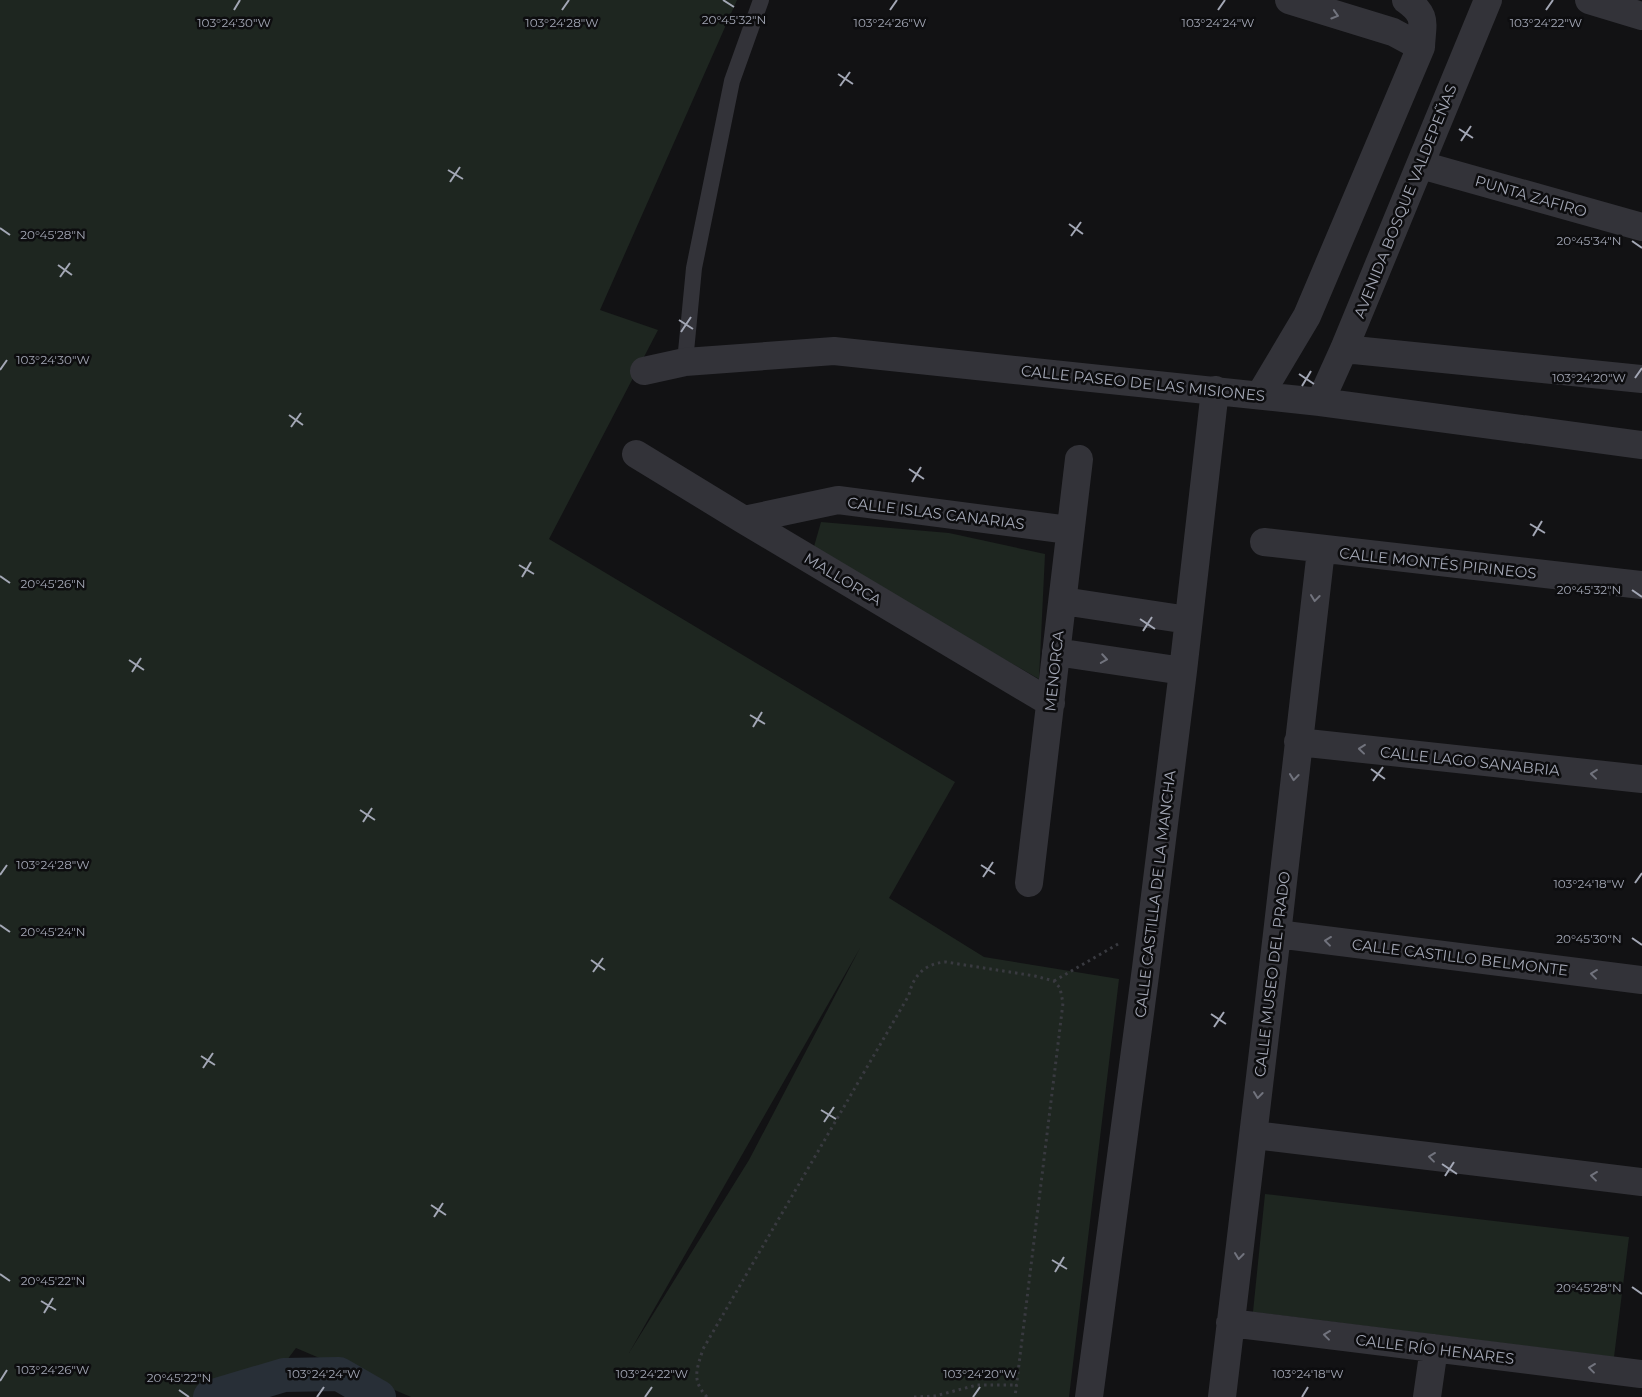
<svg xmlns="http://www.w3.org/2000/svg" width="1642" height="1397" viewBox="0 0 1642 1397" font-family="Montserrat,sans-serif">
	<rect width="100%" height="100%" fill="#121214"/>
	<path fill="#1e2620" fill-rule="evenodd" d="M0 0H737L600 310 658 330 549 539 955 782 889 898 984 957 1119 979 1069 1397H411L296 1348 259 1397H0ZM860 948 749 1160 629 1353Z
		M821 522 949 533 1045 554 1039 679 813 550Z
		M1265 1194 1629 1237 1614 1357 1253 1312Z"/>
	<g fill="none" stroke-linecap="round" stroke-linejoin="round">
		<path stroke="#282f37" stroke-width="34" d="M210 1397 284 1375 339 1374 379 1397"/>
		<path stroke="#393a40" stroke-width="3" stroke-dasharray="2.5 4" stroke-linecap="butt" d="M1054 981 1118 944
			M707 1397C691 1380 697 1369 703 1349L909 995C913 975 926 963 946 962L1035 976 1054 981 1060 988 1063 1003 1015 1397
			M914 1397 935 1396 977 1385H1017"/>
		<path stroke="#333339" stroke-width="16" d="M685 362 694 268 732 81 761 0"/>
		<path stroke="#333339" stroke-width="28" d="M1289 0 1393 32 1421 47
			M1589 0 1642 16
			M1421 165 1642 227
			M1344 349 1642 379
			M644 371 685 362 834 351 1320 402 1642 445
			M1260 395 1307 316 1421 47C1422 23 1428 16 1406 0
			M1320 402 1344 349 1488 0
			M636 454 744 520 1051 703
			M744 520 838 500 1069 530
			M1264 542 1642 585
			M1063 601 1188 620
			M1056 652 1183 671
			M1298 742 1642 779
			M1029 883 1079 459
			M1277 934 1642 980
			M1254 1135 1642 1182
			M1230 1323 1641 1374
			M1089 1397 1146 968 1183 671 1215 390
			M1222 1397 1277 934 1321 550
			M1427 1397 1434 1348"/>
	</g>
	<defs><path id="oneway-chevron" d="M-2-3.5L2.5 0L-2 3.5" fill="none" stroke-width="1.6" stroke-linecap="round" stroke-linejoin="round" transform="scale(1.25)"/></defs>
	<g stroke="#71737d">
		<use href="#oneway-chevron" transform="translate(1335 15) rotate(17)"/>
		<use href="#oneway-chevron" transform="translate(1315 598) rotate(97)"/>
		<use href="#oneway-chevron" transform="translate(1104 659) rotate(9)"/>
		<use href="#oneway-chevron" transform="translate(1362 749) rotate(-174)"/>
		<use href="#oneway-chevron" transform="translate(1594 774) rotate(-174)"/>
		<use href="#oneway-chevron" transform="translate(1294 777) rotate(96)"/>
		<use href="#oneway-chevron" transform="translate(1328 941) rotate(-173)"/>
		<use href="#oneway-chevron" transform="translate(1594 974) rotate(-173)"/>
		<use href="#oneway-chevron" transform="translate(1258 1095) rotate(97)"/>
		<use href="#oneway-chevron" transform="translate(1432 1157) rotate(-173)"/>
		<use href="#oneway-chevron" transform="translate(1594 1176) rotate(-173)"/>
		<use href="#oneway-chevron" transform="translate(1239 1256) rotate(97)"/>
		<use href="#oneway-chevron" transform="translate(1327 1335) rotate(-173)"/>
		<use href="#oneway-chevron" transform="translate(1592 1368) rotate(-173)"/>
	</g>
	<path fill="none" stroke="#a3a7b5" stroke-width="2" d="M723 0 734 7M234 10 240 0M562 10 569 0M890 10 897 0M1218 10 1225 0M1546 10 1553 0M838 74 853 84M840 86 850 72M1459 129 1473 138M1461 141 1471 126M448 170 463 179M450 182 460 167M1069 224 1083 234M0 228 10 235M1071 236 1081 222M1632 241 1642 248M58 265 72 275M60 277 70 263M679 320 693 329M681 332 691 317M0 370 7 360M1299 374 1314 384M1635 378 1642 368M1302 386 1311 371M289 415 303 425M291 427 301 413M909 469 924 479M912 482 921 467M1530 524 1545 533M1533 536 1542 521M519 565 534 574M0 576 10 583M522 577 531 562M1632 590 1642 597M1140 619 1155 629M1143 631 1152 617M129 660 144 670M132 672 141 658M750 715 765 724M753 727 762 712M1371 769 1385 779M1373 781 1383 767M360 810 375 820M363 822 372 808M981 865 995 874M0 875 7 865M983 877 993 862M1635 883 1642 873M0 925 10 932M1632 938 1642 945M591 960 605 970M593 972 603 958M1211 1014 1226 1024M1214 1027 1224 1012M201 1056 215 1065M203 1068 213 1053M821 1110 836 1119M824 1122 834 1107M1442 1164 1457 1174M1445 1176 1454 1162M431 1205 446 1215M434 1217 443 1203M1052 1260 1067 1269M1055 1272 1064 1257M0 1274 10 1281M1632 1287 1642 1294M41 1301 56 1310M44 1313 53 1298M0 1381 7 1370M179 1390 189 1397M317 1397 324 1387M645 1397 652 1387M973 1397 980 1387M1302 1397 1308 1387"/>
	<g text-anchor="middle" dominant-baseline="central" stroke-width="5" stroke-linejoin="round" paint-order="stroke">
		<g font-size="15" fill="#a3a7b5" stroke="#0d0d0f">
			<text transform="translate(1531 196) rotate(16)">PUNTA ZAFIRO</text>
			<text transform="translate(1405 201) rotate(-68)">AVENIDA BOSQUE VALDEPEÑAS</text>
			<text transform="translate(1143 383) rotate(6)">CALLE PASEO DE LAS MISIONES</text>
			<text transform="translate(936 513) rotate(7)">CALLE ISLAS CANARIAS</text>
			<text transform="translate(1438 563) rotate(6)">CALLE MONTÉS PIRINEOS</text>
			<text transform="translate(843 579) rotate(31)">MALLORCA</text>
			<text transform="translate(1054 671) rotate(-84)">MENORCA</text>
			<text transform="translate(1470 761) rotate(6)">CALLE LAGO SANABRIA</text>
			<text transform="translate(1155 894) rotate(-83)">CALLE CASTILLA DE LA MANCHA</text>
			<text transform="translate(1460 957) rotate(7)">CALLE CASTILLO BELMONTE</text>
			<text transform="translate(1272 974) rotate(-83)">CALLE MUSEO DEL PRADO</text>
			<text transform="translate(1435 1349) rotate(7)">CALLE RÍO HENARES</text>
		</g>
	</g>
	<g font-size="12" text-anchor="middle" fill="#a3a7b5" stroke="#0d0d0f" stroke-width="5" stroke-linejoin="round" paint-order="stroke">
		<text x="734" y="24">20°45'32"N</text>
		<text x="562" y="27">103°24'28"W</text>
		<text x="1218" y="27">103°24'24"W</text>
		<text x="1546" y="27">103°24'22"W</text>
		<text x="234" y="27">103°24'30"W</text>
		<text x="890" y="27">103°24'26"W</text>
		<text x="53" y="239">20°45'28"N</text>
		<text x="1589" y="245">20°45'34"N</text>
		<text x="53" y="364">103°24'30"W</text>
		<text x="1589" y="382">103°24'20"W</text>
		<text x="53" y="588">20°45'26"N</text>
		<text x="1589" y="594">20°45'32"N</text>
		<text x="53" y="869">103°24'28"W</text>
		<text x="1589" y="888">103°24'18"W</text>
		<text x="53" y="936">20°45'24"N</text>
		<text x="1589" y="943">20°45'30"N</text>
		<text x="53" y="1285">20°45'22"N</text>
		<text x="1589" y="1292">20°45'28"N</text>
		<text x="53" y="1374">103°24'26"W</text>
		<text x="324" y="1378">103°24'24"W</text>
		<text x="652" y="1378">103°24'22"W</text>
		<text x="980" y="1378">103°24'20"W</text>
		<text x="1308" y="1378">103°24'18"W</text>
		<text x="179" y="1382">20°45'22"N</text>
	</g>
</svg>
